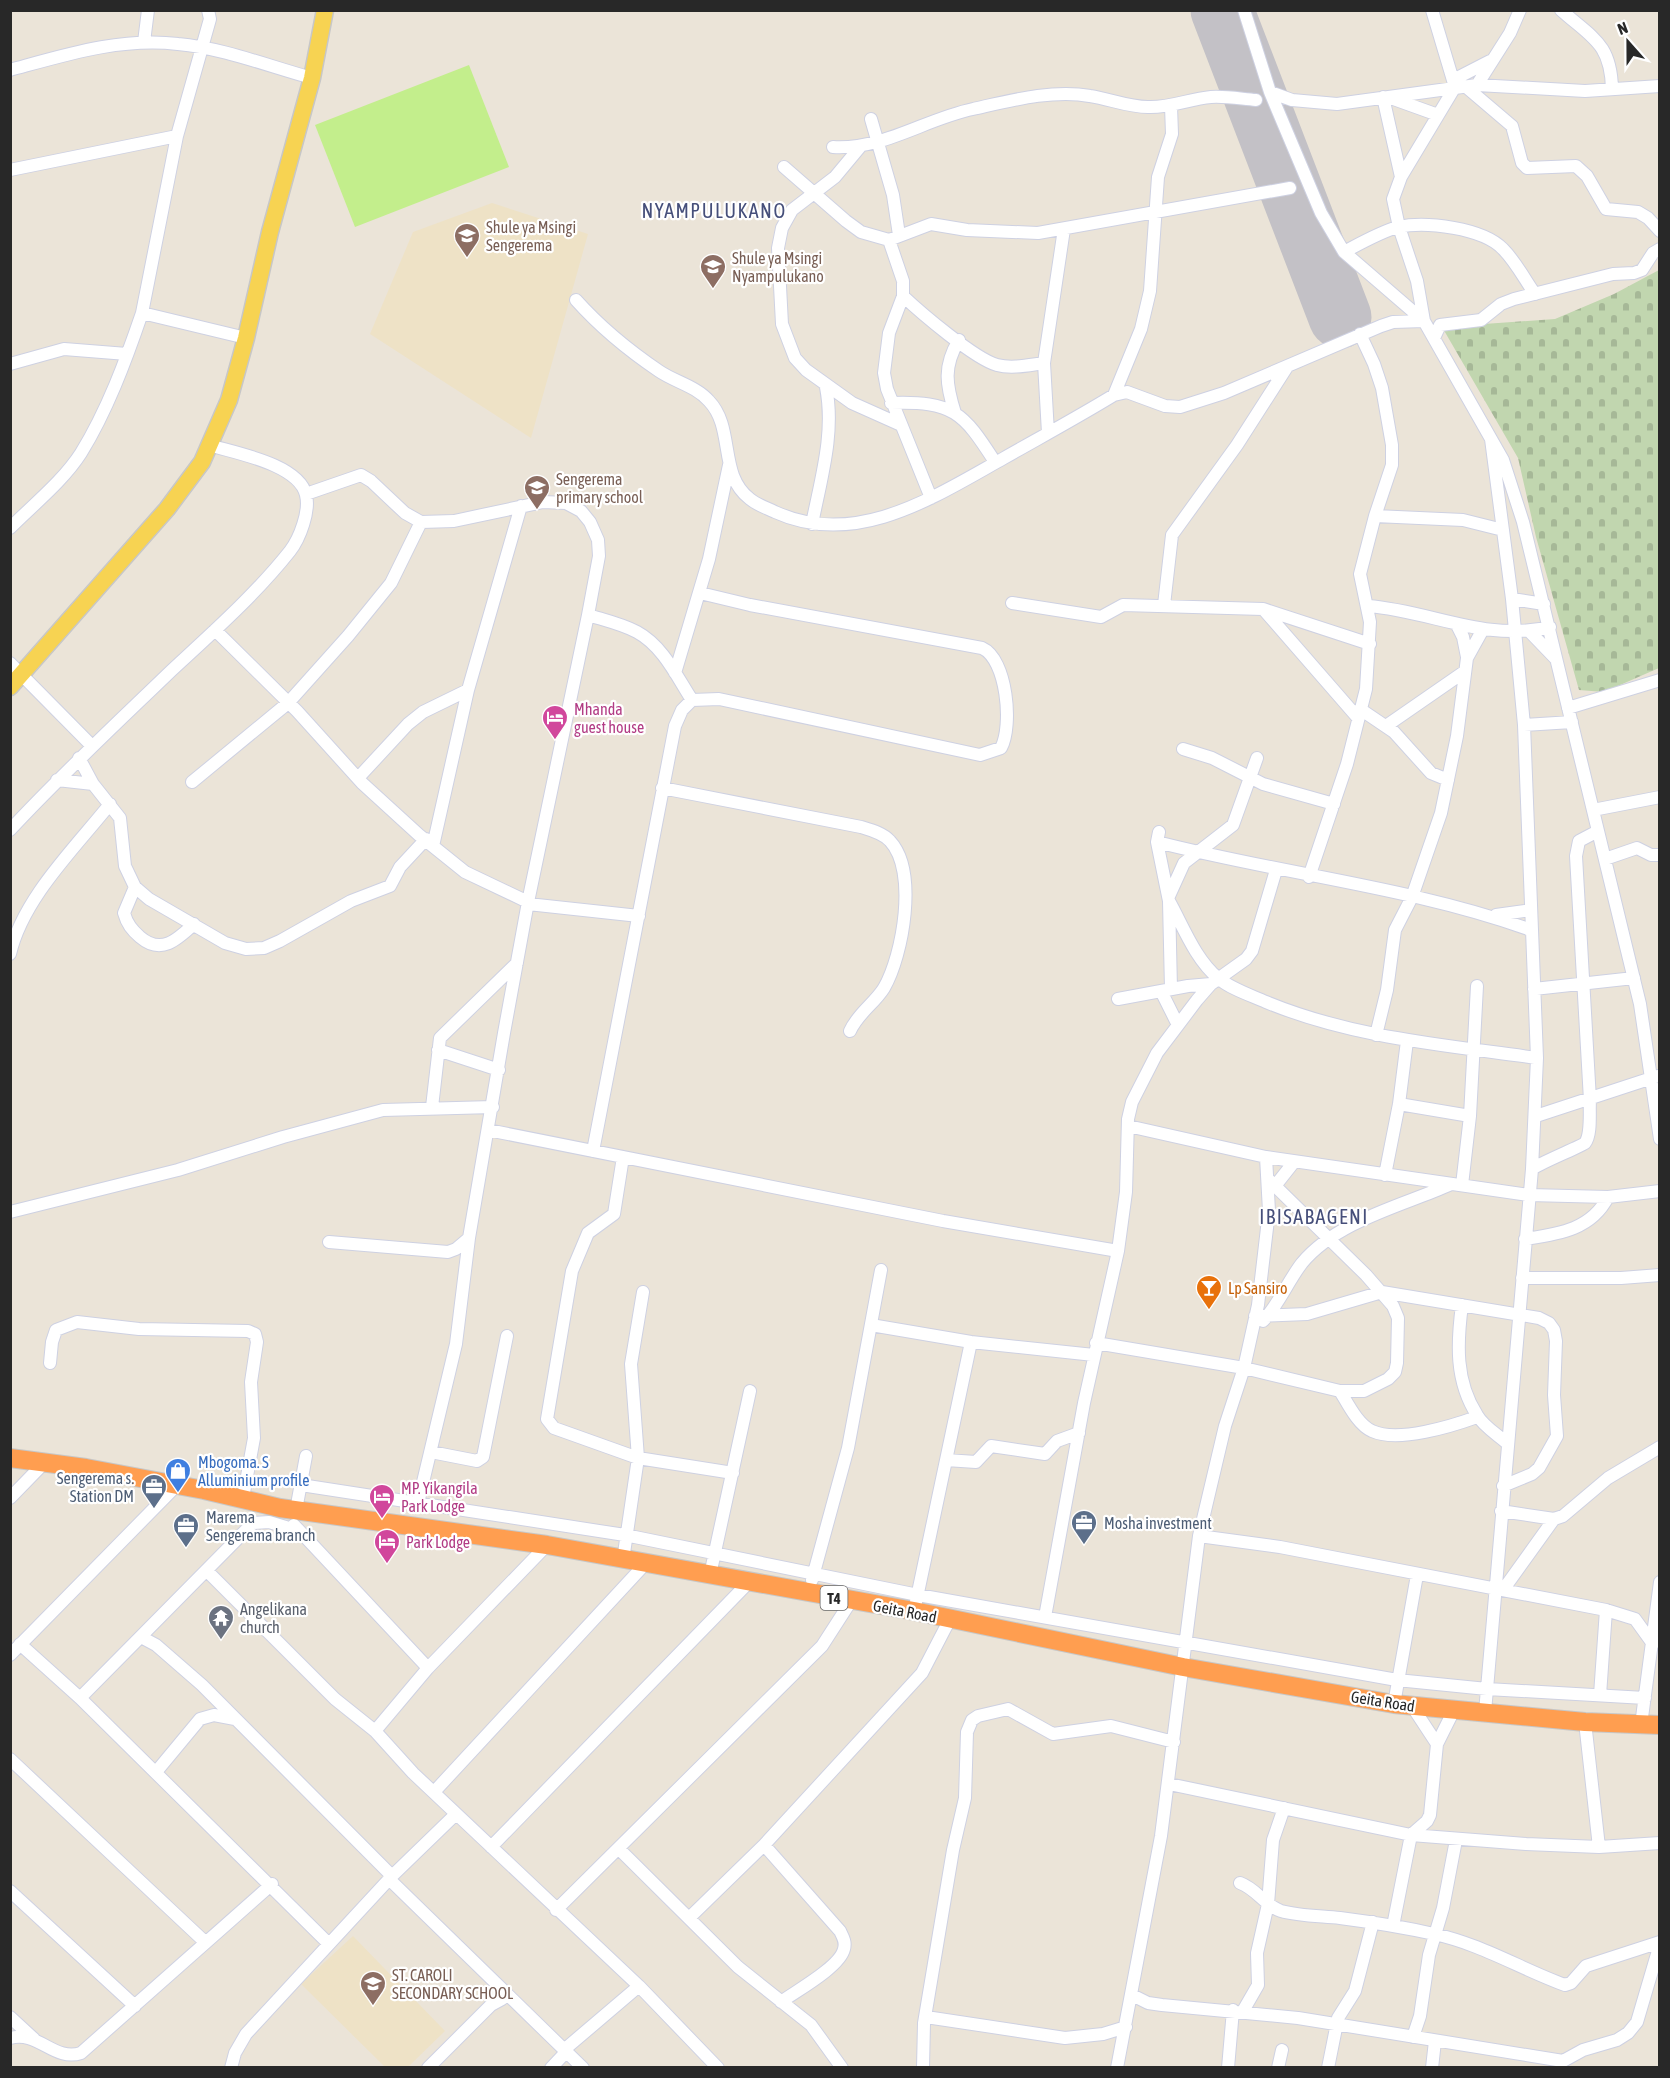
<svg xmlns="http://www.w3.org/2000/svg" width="1670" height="2078" viewBox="0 0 1670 2078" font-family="'Asap Condensed',sans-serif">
	<defs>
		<pattern id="cemetery-stones" width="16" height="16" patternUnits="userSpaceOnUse" patternTransform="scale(1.5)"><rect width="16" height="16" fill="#c1d6af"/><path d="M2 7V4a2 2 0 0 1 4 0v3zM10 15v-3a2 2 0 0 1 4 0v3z" fill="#a6b897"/></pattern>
	</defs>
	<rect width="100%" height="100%" fill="#ebe4d8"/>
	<path fill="#eee2c6" d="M492 203 588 234 531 438 370 334 413 232Z
		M353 1936 445 2031 408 2067H385L301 1984Z"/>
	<path fill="#d4d6e4" d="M1206 11H1228L1352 333 1332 338Z"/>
	<path fill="url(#cemetery-stones)" d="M1659 270V668L1604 692 1579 690 1536 537 1518 458 1442 327 1555 319 1614 294Z"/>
	<path fill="#c3ee8c" d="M469 65 509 167 355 227 315 125Z"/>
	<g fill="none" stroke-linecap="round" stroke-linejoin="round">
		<path stroke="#c3c1c6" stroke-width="63" d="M1222 10 1340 317"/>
		<defs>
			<path id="minor" d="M1244 10 1270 92 1321 213 1344 252 1424 321 1503 460 1523 522 1640 1004 1660 1139
				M1561 10C1592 38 1611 43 1612 89
				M144 42 148 10
				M10 70C65 55 121 37 178 44 223 48 268 66 312 78
				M1453 80 1490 61
				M1477 85 1510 33 1520 10
				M1465 86 1512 126 1522 163 1527 168 1576 166 1587 176 1606 209 1638 212 1648 218 1660 231
				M1270 92 1292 100 1337 104 1477 85 1585 91 1660 86
				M1383 97 1401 177
				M1388 97 1438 115
				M871 119 893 195 899 235
				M833 147C883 150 925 119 973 109 1009 101 1053 89 1090 96 1110 99 1128 107 1148 107 1170 108 1189 99 1211 97 1226 96 1242 99 1256 100
				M860 147 835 177 792 210 782 228 778 248 782 324 795 358 806 370 852 403 899 424
				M784 167 846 221 861 232 889 240 931 224 967 230 1038 233 1290 188
				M10 170 177 136
				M889 240 903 281V296L889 333 884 373 887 389 931 498
				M1344 252C1361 243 1380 232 1398 227 1426 221 1483 228 1503 249 1516 262 1525 280 1535 294
				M903 296C921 313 975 359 997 365 1012 369 1029 365 1044 363
				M576 300C601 328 628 350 659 371 675 382 696 386 709 401 735 428 718 475 750 499 757 505 767 508 775 512 856 549 934 497 1004 458 1041 437 1078 417 1114 395L1127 392 1165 406 1180 407 1224 393 1381 326 1393 322 1424 321 1417 281 1399 227 1393 199 1401 177 1455 87 1432 10
				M142 313 246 338
				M1434 338 1440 325 1481 320 1501 304 1514 299 1613 274 1634 273 1642 270 1653 253 1660 249
				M10 364 64 349 127 354
				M1114 395 1141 329 1150 291 1158 177 1172 134 1171 106
				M891 403C953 401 963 412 995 462
				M955 413C946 385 943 366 959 340
				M1048 433 1044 363 1064 229
				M306 494 361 475 371 481 405 513 421 522 454 521 543 502 566 503 581 511 590 522 598 540 599 556 588 615 528 902 504 1033 469 1238 456 1344 418 1503
				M1375 516 1463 520 1503 530
				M812 524C821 478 835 433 826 387
				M10 528C34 504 63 481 81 453 107 411 126 360 142 313L177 136 210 19 208 10
				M1512 599 1544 604
				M1012 603 1101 617 1123 605 1263 609 1370 644
				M1164 605 1172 535 1237 445 1287 367
				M1368 606C1432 611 1484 642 1550 627
				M1264 610 1358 718
				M588 615C604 620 622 624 637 632 663 646 677 677 692 700
				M1457 625 1463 637 1467 657
				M215 630 297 711 362 783 419 835 465 872 528 902
				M1530 632 1556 659
				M10 663 92 746
				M675 673 709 559 729 465
				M1568 708 1660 680
				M1360 709 1394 732 1431 773 1448 780
				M1524 725 1572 722
				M1386 726 1464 672
				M1183 749 1212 758 1263 784 1334 804
				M79 758 93 784 120 818 125 866 135 887 149 899 225 943 246 949 264 948 280 941 351 901 390 886 400 867 426 839
				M358 778 408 724 423 712 468 690
				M57 780 93 784
				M192 782 288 703 348 636 391 583 421 522
				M662 788 861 827C871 830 883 833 890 841 918 871 903 955 884 988 874 1004 858 1013 850 1031
				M1593 810 1660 797
				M10 830C62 774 117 723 172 670 212 633 256 594 290 551 300 538 310 511 306 495 299 464 235 453 209 445
				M1159 832 1157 842 1169 901 1171 989
				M1157 842C1281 874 1411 887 1531 930
				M433 846 468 690 521 506
				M1605 859 1637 848 1651 855H1660
				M1309 877 1347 764 1366 689 1370 622 1360 574 1375 516 1392 465V445L1382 388 1374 364 1360 334
				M135 887 124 913C127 924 132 930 140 937 161 955 177 940 194 924
				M1169 896 1184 863 1233 825 1257 758
				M1169 901C1183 926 1195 959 1218 978 1231 989 1250 995 1266 1002 1353 1038 1445 1045 1537 1058
				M528 904 639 916
				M1496 915 1531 910
				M10 954C23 898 75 848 110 804
				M1534 989 1634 978
				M1161 991 1178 1025
				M1118 999 1188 986 1211 984
				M1376 1035 1387 990 1395 930 1412 897 1441 813 1457 736 1467 658 1482 631
				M438 1050 499 1070
				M1399 1104 1470 1116
				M432 1107 440 1038 517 963
				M1536 1116 1658 1076
				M1128 1126 1266 1157 1529 1195 1608 1197 1660 1191
				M488 1130 943 1221 1118 1251
				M593 1151 675 726 682 710 692 700 719 699 980 755 1001 748C1013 726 1007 659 982 648L750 605 700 593
				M623 1157 614 1214 588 1233 572 1271 547 1419 554 1428 638 1458 733 1473
				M1532 1169C1542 1162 1582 1146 1585 1143 1592 1134 1589 1111 1590 1100L1576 856 1579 841 1598 831
				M1385 1175 1399 1104 1407 1041
				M1462 1185 1470 1116 1477 986
				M1275 1186 1294 1162
				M10 1212 178 1170 283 1137 383 1110 493 1107
				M1525 1239C1558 1234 1591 1230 1608 1197
				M329 1242 448 1252 456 1249 469 1238
				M1522 1278H1621L1660 1275
				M1462 1305C1457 1343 1455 1381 1477 1415 1483 1426 1498 1435 1508 1444
				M1255 1316 1307 1314 1382 1292 1539 1318 1549 1323 1554 1330 1556 1341 1554 1395 1557 1436 1539 1468 1532 1474 1503 1486
				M1263 1321C1279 1304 1288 1281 1302 1263 1337 1221 1401 1206 1449 1185
				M871 1325 971 1342 1094 1355
				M1096 1343 1244 1368 1340 1391H1364L1388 1379 1395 1372 1397 1363 1398 1318 1393 1306 1366 1275 1269 1180
				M50 1363 52 1342 56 1330 77 1322 139 1329 248 1331 255 1334 257 1342 251 1382 254 1438 243 1498
				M1340 1391C1348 1404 1358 1425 1372 1431 1398 1443 1452 1426 1477 1417
				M431 1452 477 1461 483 1457 507 1336
				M946 1460 976 1462 991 1446 1045 1454 1057 1441 1079 1433
				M301 1485 625 1535 918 1595 1397 1680 1487 1689 1645 1698
				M10 1498 46 1461
				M296 1510 306 1456
				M1501 1511 1554 1519 1563 1516 1608 1478 1660 1447
				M294 1525 428 1668
				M1199 1536 1280 1547 1606 1610 1635 1619 1653 1644
				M623 1560 638 1458 631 1364 643 1292
				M207 1571 335 1699 375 1731 413 1773 639 1986 718 2068
				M710 1575 750 1391
				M812 1580 848 1448 881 1270
				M1503 1590 1554 1519
				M916 1602 971 1342
				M1045 1617 1084 1403 1118 1251 1126 1192 1128 1119 1132 1102 1157 1053 1197 1000 1211 984 1246 959 1252 951 1276 870
				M141 1637 156 1645 202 1685 392 1876
				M20 1644 80 1698 329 1944
				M10 1655 177 1485
				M1600 1695 1606 1610
				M80 1698 253 1523 269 1522 299 1531
				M1394 1704 1417 1575
				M1412 1706 1437 1744
				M1485 1712 1532 1169 1537 1058 1524 725 1512 599 1491 439
				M1585 1722 1599 1847
				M1641 1725 1660 1582
				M375 1731 428 1668 547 1545
				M10 1759 205 1942
				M156 1772 200 1719 214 1715 235 1719
				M1169 1784 1411 1835 1526 1844 1599 1847 1660 1843
				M434 1792 646 1563
				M764 1845 840 1931C843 1937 846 1942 844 1949 840 1967 796 1991 781 2002
				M491 1847 749 1582
				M619 1849 738 1967 811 2025 842 2068
				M389 1879 583 2068
				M1240 1883C1257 1889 1265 1906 1281 1911 1299 1916 1321 1916 1340 1918 1371 1922 1403 1927 1434 1934 1481 1944 1521 1969 1565 1985L1571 1983 1586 1966 1660 1942
				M10 1891 135 2006
				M556 1910 822 1646 851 1601
				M689 1918 764 1845 922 1673 950 1619
				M1393 1926 1411 1835 1427 1821 1430 1815 1437 1744 1454 1710
				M1132 1995 1148 2003 1162 2005 1298 2018 1563 2061 1583 2050 1617 2040 1628 2033 1637 2022 1660 1944
				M1243 2011 1258 1985 1257 1953 1268 1904 1273 1840 1284 1808
				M10 2017 34 2039
				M926 2017 1065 2038 1103 2034 1126 2027
				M1413 2037 1420 2016 1429 1955 1443 1908 1456 1840
				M10 2038C38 2030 54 2062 81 2053L272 1884
				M565 2049 639 1986
				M231 2068 235 2053 246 2034 392 1876 456 1814
				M428 2068 491 2005 502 1999
				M551 2068 567 2051
				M923 2068 924 2023 953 1850 965 1798 967 1732 972 1720 978 1716 1008 1709 1053 1734 1111 1726 1174 1742
				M1117 2068 1161 1836 1199 1536 1225 1426 1244 1368 1258 1305 1269 1211 1266 1157
				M1228 2068 1233 2010
				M1278 2068 1282 2050
				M1328 2068 1338 2018 1355 1991 1373 1922
				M1432 2068 1435 2041"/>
			<path id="major" d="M10 687 167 509 202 462 229 400 246 338 270 232 312 78 325 10"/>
			<path id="highway" d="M10 1458 86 1468 204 1490 280 1508 547 1545 914 1611 1183 1667 1394 1704 1585 1722 1660 1725"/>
		</defs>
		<use href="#minor" stroke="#ced1e2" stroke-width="14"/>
		<use href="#major" stroke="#c7c7c7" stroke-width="19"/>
		<use href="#highway" stroke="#c7c7c7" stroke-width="20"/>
		<use href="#minor" stroke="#fff" stroke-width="12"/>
		<use href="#major" stroke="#f7d352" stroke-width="16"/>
		<use href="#highway" stroke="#ff9e50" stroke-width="18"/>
	</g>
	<defs>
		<symbol id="school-pin" viewBox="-11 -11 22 30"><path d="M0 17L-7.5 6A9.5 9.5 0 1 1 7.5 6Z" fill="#8d6e63" stroke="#fff"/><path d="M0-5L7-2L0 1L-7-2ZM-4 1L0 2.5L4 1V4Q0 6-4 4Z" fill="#fff"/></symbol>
		<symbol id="hotel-pin" viewBox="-11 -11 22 30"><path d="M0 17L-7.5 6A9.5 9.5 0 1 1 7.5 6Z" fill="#d1479c" stroke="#fff"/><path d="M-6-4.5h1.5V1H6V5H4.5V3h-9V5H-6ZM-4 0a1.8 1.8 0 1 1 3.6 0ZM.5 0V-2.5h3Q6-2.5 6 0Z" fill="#fff"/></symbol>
		<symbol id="bar-pin" viewBox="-11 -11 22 30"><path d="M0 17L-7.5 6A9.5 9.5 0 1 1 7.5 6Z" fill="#e8710a" stroke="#fff"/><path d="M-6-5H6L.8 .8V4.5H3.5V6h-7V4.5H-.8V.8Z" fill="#fff"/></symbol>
		<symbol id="shop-pin" viewBox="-11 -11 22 30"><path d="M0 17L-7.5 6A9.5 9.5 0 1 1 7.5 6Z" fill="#3f7fe0" stroke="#fff"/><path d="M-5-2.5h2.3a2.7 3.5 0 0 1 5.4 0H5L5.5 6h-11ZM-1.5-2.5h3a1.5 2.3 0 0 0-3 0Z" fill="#fff"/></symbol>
		<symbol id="office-pin" viewBox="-11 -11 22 30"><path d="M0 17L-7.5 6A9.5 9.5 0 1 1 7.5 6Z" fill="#5c6f8a" stroke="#fff"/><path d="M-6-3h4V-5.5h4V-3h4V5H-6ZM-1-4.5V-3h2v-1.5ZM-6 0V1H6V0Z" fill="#fff"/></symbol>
		<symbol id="temple-pin" viewBox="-11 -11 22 30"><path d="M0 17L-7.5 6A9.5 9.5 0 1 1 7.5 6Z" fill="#6b7280" stroke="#fff"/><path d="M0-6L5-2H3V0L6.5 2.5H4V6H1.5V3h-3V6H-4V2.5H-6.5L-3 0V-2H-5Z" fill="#fff"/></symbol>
	</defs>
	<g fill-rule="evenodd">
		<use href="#school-pin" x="452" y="221" width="30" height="40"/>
		<use href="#school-pin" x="698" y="252" width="30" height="40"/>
		<use href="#school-pin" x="522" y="473" width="30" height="40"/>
		<use href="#hotel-pin" x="540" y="703" width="30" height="40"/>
		<use href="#bar-pin" x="1194" y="1273" width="30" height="40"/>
		<use href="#shop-pin" x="163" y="1456" width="30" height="40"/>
		<use href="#office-pin" x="139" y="1472" width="30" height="40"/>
		<use href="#hotel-pin" x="367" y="1482" width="30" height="40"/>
		<use href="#office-pin" x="1069" y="1508" width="30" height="40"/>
		<use href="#office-pin" x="171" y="1511" width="30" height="40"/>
		<use href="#hotel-pin" x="372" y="1527" width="30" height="40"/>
		<use href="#temple-pin" x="206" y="1603" width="30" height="40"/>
		<use href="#school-pin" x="358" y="1969" width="30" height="40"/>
	</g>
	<g text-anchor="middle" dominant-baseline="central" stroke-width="4.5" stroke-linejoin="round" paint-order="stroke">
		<rect fill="#fff" stroke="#686868" stroke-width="1.5" x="820.5" y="1586" width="27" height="24" rx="4.5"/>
		<g font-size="15" font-weight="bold" fill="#282828">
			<text x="834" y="1598">T4</text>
		</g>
		<g font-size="16" fill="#785e54" stroke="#fff" text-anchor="start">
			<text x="486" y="227">Shule ya Msingi<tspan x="486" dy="18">Sengerema</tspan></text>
			<text x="732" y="258">Shule ya Msingi<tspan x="732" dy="18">Nyampulukano</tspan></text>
			<text x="556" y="479">Sengerema<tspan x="556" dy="18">primary school</tspan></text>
			<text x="392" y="1975">ST. CAROLI<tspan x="392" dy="18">SECONDARY SCHOOL</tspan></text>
		</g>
		<g font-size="16" fill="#b23c85" stroke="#fff" text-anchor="start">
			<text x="574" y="709">Mhanda<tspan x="574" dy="18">guest house</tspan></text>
			<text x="401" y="1488">MP. Yikangila<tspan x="401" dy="18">Park Lodge</tspan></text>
			<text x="406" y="1542">Park Lodge</text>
		</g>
		<g font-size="16" fill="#c56008" stroke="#fff" text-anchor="start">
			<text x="1228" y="1288">Lp Sansiro</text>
		</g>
		<g font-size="16" fill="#366cbe" stroke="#fff" text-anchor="start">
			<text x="198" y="1462">Mbogoma. S<tspan x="198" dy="18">Alluminium profile</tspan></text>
		</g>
		<g font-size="16" fill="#4e5e75" stroke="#fff" text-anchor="start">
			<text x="134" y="1478" text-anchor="end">Sengerema s.<tspan x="134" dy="18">Station DM</tspan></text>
			<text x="206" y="1517">Marema<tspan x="206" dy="18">Sengerema branch</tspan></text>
			<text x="1104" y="1523">Mosha investment</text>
		</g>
		<g font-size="16" fill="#5b616d" stroke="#fff" text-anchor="start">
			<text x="240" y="1609">Angelikana<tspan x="240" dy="18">church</tspan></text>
		</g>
		<g font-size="16" fill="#282828" stroke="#fff">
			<text transform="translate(905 1611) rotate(11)">Geita Road</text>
			<text transform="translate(1383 1701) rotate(9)">Geita Road</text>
		</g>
		<g font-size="20" letter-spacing="1.5" fill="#464f7a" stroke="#fff">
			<text x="714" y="210">NYAMPULUKANO</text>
			<text x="1314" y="1216">IBISABAGENI</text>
		</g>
	</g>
	<rect width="1670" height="2078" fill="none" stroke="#282828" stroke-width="24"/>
	<g transform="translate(1628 42) rotate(339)" stroke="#ffffff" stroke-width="4.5" paint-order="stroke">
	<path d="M0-4.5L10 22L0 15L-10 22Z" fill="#282828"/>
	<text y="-9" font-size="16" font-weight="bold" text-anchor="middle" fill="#282828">N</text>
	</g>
</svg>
